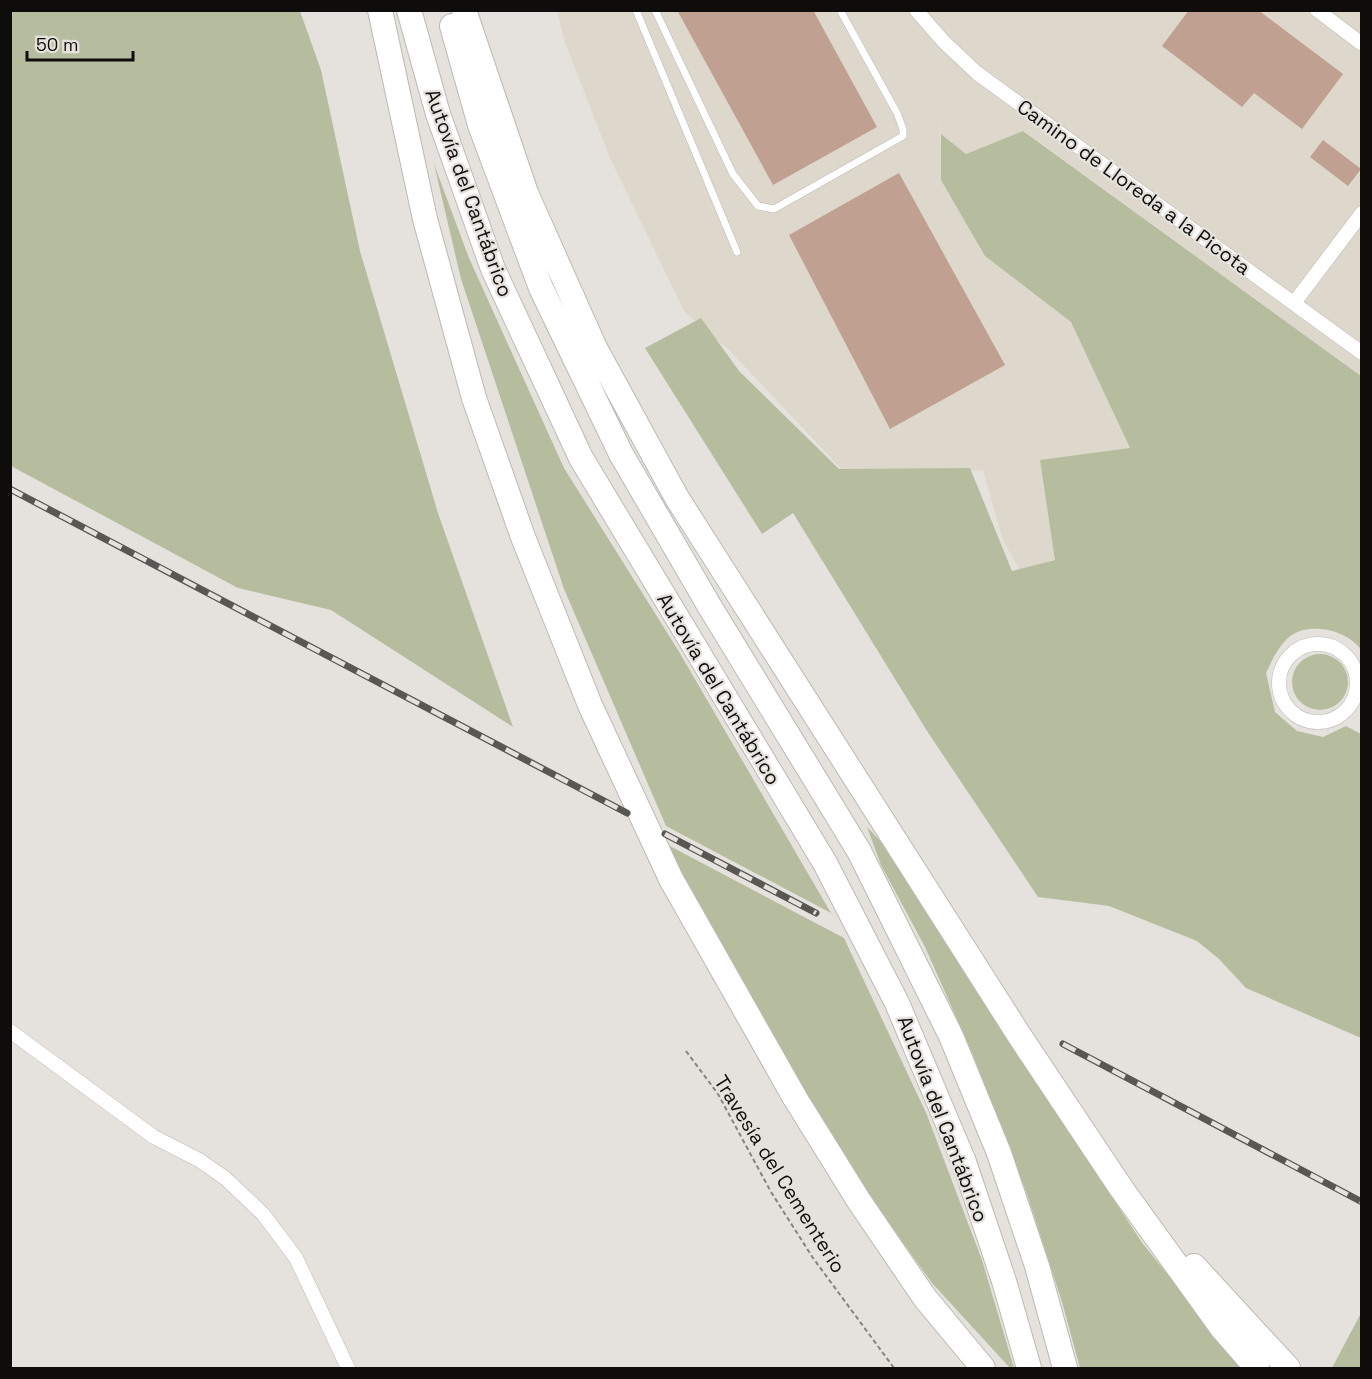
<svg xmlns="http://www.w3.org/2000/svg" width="1372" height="1379" viewBox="0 0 1372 1379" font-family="'Space Grotesk',sans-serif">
	<rect width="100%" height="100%" fill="#e5e2dd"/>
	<path fill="#ded7cb" d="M557 11H1361V376L1024 131 966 154 941 134 938 111 941 145 942 180 1083 322 1136 448 1064 555 1021 573 1002 538 983 470 848 476 730 351 684 311 610 158 564 40Z"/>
	<path fill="#b6bd9f" d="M10 11H300L321 70 360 251 438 513 513 727 331 610 238 588 11 466Z
		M1023 131 1361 376V650C1348 630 1309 621 1289 637 1278 647 1272 660 1266 673L1275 712 1297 731 1323 737 1346 726 1361 734V1038L1246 988 1219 959 1197 941 1109 906 1038 897 927 731 793 513 762 534 645 348 701 318 739 371 839 469 970 468 1012 571 1055 560 1040 460 1130 448 1071 322 985 256 941 180V134L966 154Z
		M434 164 469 258 564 468 678 650 831 913 666 826 564 589 461 279Z
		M1292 682a28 28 0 1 1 56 0a28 28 0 1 1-56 0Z
		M867 827 895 856 1044 1094 1143 1244 1243 1368H1080L1062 1302 1027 1194 973 1055 925 947 881 865Z
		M666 844 844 938 927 1115 982 1260 1014 1368H1010L932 1283 850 1169 749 998Z
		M1361 1313V1368H1332Z"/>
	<path fill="#bfa091" d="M677 10H813L877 127 773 185Z
		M1189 10H1258L1343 74 1302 129 1254 93 1242 107 1162 46Z
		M1323 140 1361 169 1348 186 1310 157Z
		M899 173 1005 365 890 429 789 235Z"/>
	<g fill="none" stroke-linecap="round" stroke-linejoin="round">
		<defs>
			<path id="service" d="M636 10 737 252
				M655 10 733 174 758 206 774 209 903 136V129L897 113 840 10"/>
			<path id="minor" d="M916 10 944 42 977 73 1362 353
				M1317 10 1362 44
				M1294 303 1362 213
				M1279 683a39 39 0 1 1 78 0a39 39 0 1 1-78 0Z
				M10 1031 139 1126 154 1137 199 1160 225 1178 263 1214 296 1258 348 1368"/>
			<path id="motorway" d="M380 10 425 219 474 398 523 537 590 705 671 879 795 1098 859 1201 925 1298 983 1368
				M409 10 438 114 493 269 581 458 825 863 897 1003 964 1162 1004 1281 1029 1368
				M464 10 526 193 595 348 677 498 1019 1035 1121 1188 1222 1328 1257 1368
				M452 26 480 125 541 288 621 454 710 607 859 851 951 1036 999 1153 1037 1266 1065 1368
				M1194 1266 1288 1368"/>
		</defs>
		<use href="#service" stroke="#bcb9b4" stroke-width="8"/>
		<use href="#minor" stroke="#bcb9b4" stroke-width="15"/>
		<use href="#motorway" stroke="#bcb9b4" stroke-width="26"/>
		<path stroke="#868480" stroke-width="2" stroke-dasharray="4.5 3" stroke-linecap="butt" d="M686 1051 718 1094 771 1192 813 1258 894 1368"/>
		<use href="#service" stroke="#fff" stroke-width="7"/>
		<use href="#minor" stroke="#fff" stroke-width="14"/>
		<use href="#motorway" stroke="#fff" stroke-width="24"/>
		<defs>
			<path id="rail" d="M10 489 627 813
				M665 834 816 913
				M1063 1044 1362 1202"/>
		</defs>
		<use href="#rail" stroke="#585753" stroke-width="7"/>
		<use href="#rail" stroke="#e5e2dd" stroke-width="4.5" stroke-dasharray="14" stroke-linecap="butt"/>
	</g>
	<g text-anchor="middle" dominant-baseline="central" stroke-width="4.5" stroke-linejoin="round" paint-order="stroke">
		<g font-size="20" fill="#0e0d0b" stroke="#e5e2dd">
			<text transform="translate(1134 187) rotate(36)">Camino de Lloreda a la Picota</text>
			<text transform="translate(469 193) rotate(70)">Autovía del Cantábrico</text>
			<text transform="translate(719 689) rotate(59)">Autovía del Cantábrico</text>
			<text transform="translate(943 1119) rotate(69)">Autovía del Cantábrico</text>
			<text transform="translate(780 1174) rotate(58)">Travesía del Cementerio</text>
		</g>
	</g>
	<rect width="1372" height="1379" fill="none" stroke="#0e0d0b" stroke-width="24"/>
	<path d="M27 51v9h106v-9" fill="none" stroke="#0e0d0b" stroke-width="3"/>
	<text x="36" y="51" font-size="18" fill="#0e0d0b" stroke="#e5e2dd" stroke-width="4.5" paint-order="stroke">50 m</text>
</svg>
